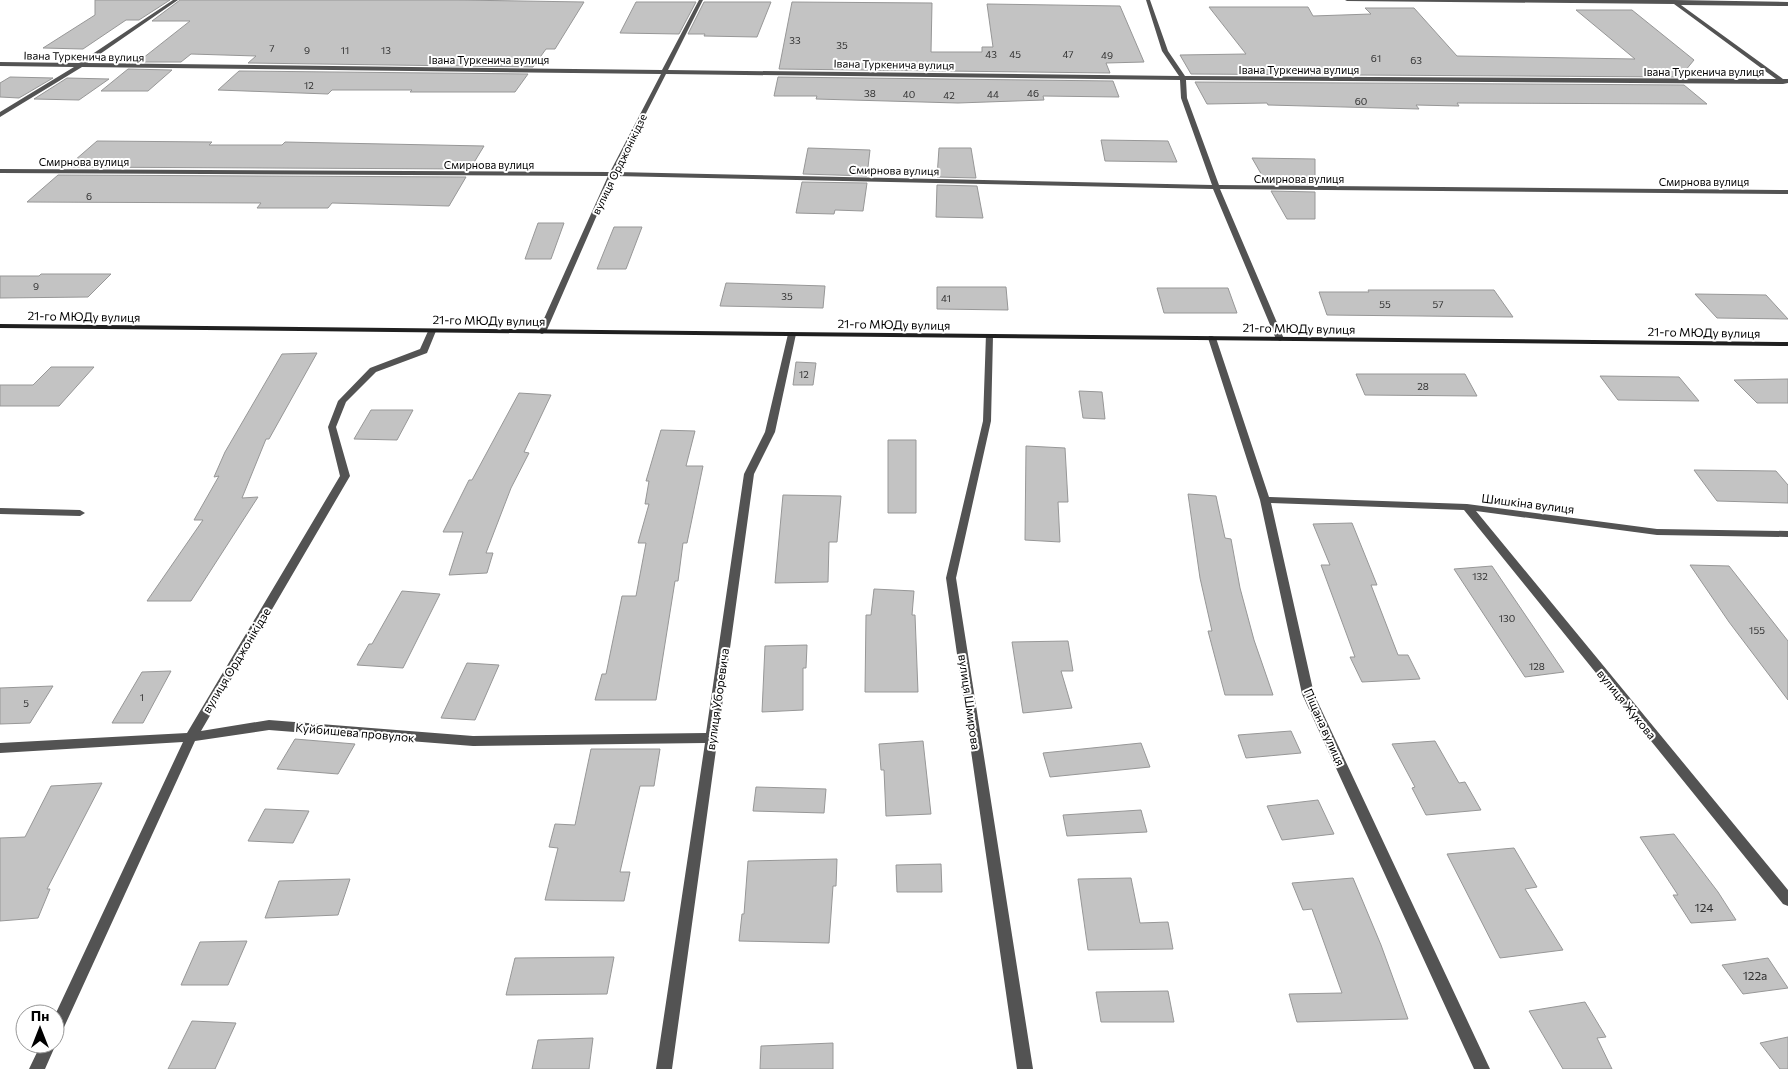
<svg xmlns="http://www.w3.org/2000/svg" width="1788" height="1069" viewBox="0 0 1788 1069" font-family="Commissioner,sans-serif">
	<rect width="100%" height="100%" fill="#fff"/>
	<path fill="#c3c3c3" stroke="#979797" d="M95 0H170L139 20H126L83 49 43 48 95 15Z
		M180 0H459L584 2 555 49H546L533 67 248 63 256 56 191 54 181 62H138L190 21H152Z
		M636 2H696L679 34 620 33Z
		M704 2H771L757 37 704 36 705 34H688Z
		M792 2 932 3 931 52H982V47H993L987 4 1120 6 1144 62 1106 63 1110 73 779 69Z
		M1209 7H1308L1313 16 1371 14 1365 8H1414L1457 56 1635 59 1576 10H1632L1694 60 1680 77 1191 74 1180 55 1246 54Z
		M128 69 172 70 148 91H101Z
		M239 71 528 74 515 92H410L412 90H332L328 94 218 90Z
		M10 77 53 78 19 98 0 97V83Z
		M778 77 1113 81 1119 97 1043 96 1044 100 958 103 816 99 817 96H774Z
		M67 78 109 79 79 100 34 99Z
		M1195 82 1684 85 1707 104 1457 103 1459 106 1416 105 1419 109 1268 105 1267 103 1207 104Z
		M1101 140 1168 141 1177 162 1105 161Z
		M97 141 212 142 209 145H282L285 142 484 146 470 169 67 167Z
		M808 148 870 150 867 176 803 174Z
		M939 148H971L976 178 937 177Z
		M1252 158 1315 159V184H1267Z
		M58 175 466 177 449 206 332 203 328 208H257L261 203 27 202Z
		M802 182 867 183 863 211 835 210 834 214 796 213Z
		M937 185 977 186 983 218 936 217Z
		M1271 191 1315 192V219H1287Z
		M538 223H564L551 259H525Z
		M614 227H642L626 269H597Z
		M41 274H111L88 297 0 298V276H39Z
		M726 283 825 286 823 308 720 306Z
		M937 287H1006L1008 310 937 309Z
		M1157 288H1228L1237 313H1164Z
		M1368 290H1494L1513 317 1327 315 1319 292H1369Z
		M1695 294 1766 295 1788 319 1717 318Z
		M317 353 269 439H266L242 498 258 497 191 601H147L203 520H194L219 476 214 477 225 452 282 354Z
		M796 362 816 363 813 385H793Z
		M51 367H94L59 406H0V385H33Z
		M1356 374H1465L1477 396 1365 395Z
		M1600 376 1679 377 1699 401 1618 400Z
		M1788 379V403H1757L1734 380Z
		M1079 391 1102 392 1105 419 1083 418Z
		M519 393 551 395 524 452 529 453 511 488 486 553H493L487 573 449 575 463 532H443L469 480H472Z
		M371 410H413L397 440 354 439Z
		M661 430 695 431 686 466H703L687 543H683L678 581H675L656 700H595L602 674H606L622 596H636L646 543H638L649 504H645L649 481H646Z
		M888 440H916V513H888Z
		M1026 446 1065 448 1068 502H1058L1060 542 1025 540Z
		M1694 470 1776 471 1788 485V503L1717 501Z
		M1188 494 1216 496 1225 538 1231 539 1240 588 1254 640 1273 695H1225L1208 631H1212L1200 578Z
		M783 495 841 496 837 542H829L828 582 775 583Z
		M1352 523 1377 585H1371L1398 655H1408L1420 679 1362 682 1350 657H1355L1321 565H1330L1313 524Z
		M1690 565 1729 566 1788 641V700L1729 622Z
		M1492 566 1564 672 1525 677 1454 569Z
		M874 589 914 591 912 615H915L918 692H865L866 615H871Z
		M402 591 440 594 403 668 357 665 369 644H372Z
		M1068 641 1073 671H1061L1072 708 1023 713 1012 642Z
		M807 645 806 668H803V710L762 712 765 646Z
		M467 663 499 665 475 720 441 718Z
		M171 671 143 723H112L142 672Z
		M53 686 30 723 0 724V688Z
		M1291 731 1301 753 1246 758 1238 735Z
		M295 739 355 744 338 774 277 769Z
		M923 741 931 814 886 816 884 770H881L879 744Z
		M1435 741 1459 783 1465 782 1481 810 1426 815 1412 788 1415 787 1392 744Z
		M1141 743 1150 767 1050 777 1043 753Z
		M591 749H660L654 786H640L620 872H630L624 901 545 900 558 848 549 847 555 824 575 825Z
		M102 783 47 889H50L38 918 0 921V838L25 837 51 786Z
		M756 787 826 789 824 813 753 811Z
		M1318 800 1334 834 1282 840 1267 806Z
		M265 809 309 811 293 843 248 841Z
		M1141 810 1147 832 1067 836 1063 815Z
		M1674 834 1718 892 1736 920 1691 923 1673 895H1678L1640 837Z
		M1514 848 1537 887 1525 889 1563 950 1500 958 1447 854Z
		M837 859 836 886H833L829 943 739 941 742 914H744L748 861Z
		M941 864 942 892H897L896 865Z
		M1131 878 1140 923 1168 922 1173 949 1088 950 1078 879Z
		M1353 878 1381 945 1408 1019 1297 1022 1289 994 1342 993 1312 909 1303 910 1292 883Z
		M350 879 338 915 265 918 279 881Z
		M247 941 228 985H181L200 942Z
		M614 957 607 994 506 995 515 958Z
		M1768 958 1788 988 1743 994 1722 965Z
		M1168 991 1174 1022H1101L1096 992Z
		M1585 1002 1606 1037 1597 1038 1612 1069H1563L1529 1011Z
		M192 1021 236 1023 215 1069H168Z
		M1788 1037V1069H1780L1760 1043Z
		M593 1038 589 1069H532L538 1040Z
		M833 1043V1069H760L761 1046Z"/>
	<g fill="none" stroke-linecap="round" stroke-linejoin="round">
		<path fill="#535353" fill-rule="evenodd" d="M173 0H178L87 63 662 70 699 0H703L668 70 1179 76 1162 51 1146 0H1150L1168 51 1185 76 1776 79 1674 4 1347 1 1345 0H1674L1788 2V6L1681 5 1783 79H1788V83L1783 84 1186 80 1187 98 1219 185 1788 190V194L1220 189 1284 339 1280 341 1276 339 1213 189 614 176 546 332 542 334 538 332 608 176 0 173V169L610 172 661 74 82 67 0 117V112L74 67 0 66V62L79 63ZM666 74 1180 80 1181 98 1212 185 616 172Z
			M429 329H435L436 331 427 353 376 372 346 402 336 427 350 476 201 731 269 720 473 736 706 733 744 474 765 432 788 334 792 332 796 334 775 432 754 474 672 1069H656L705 743 473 746 269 730 195 741 60 1036 55 1038V1015L183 742 0 753V743L187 733 340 476 328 427 338 401 370 368 420 349Z
			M986 334H992L993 336 991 421 956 578 1033 1069H1017L946 578 983 421Z
			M1209 336H1212L1216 338 1269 497 1467 504 1657 529 1788 531V537L1657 535 1476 511 1788 890V906L1783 904 1464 510 1271 503 1314 694 1490 1069H1474L1302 694 1260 500 1208 338Z
			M0 508 80 510 85 513 80 516 0 514Z
			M55 1041 56 1044 45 1069H29L41 1044H55Z"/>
		<path fill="#202020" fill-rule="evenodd" d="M0 324 1788 342V346L0 328Z"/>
	</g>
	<g text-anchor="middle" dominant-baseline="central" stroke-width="4" stroke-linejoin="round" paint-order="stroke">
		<g font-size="10" fill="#313131">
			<text x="795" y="40">33</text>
			<text x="842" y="45">35</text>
			<text x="272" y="48">7</text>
			<text x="307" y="50">9</text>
			<text x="345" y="50">11</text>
			<text x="386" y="50">13</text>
			<text x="991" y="54">43</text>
			<text x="1015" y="54">45</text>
			<text x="1068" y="54">47</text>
			<text x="1107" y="55">49</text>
			<text x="1376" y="58">61</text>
			<text x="1416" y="60">63</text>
			<text x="309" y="85">12</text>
			<text x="870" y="93">38</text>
			<text x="1033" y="93">46</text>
			<text x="909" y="94">40</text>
			<text x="993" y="94">44</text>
			<text x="949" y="95">42</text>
			<text x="1361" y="101">60</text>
			<text x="89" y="196">6</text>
			<text x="36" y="286">9</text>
			<text x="787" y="296">35</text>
			<text x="946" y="298">41</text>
			<text x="1385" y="304">55</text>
			<text x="1438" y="304">57</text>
			<text x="804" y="374">12</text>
			<text x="1423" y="386">28</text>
			<text x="1480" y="576">132</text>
			<text x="1507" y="618">130</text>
			<text x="1757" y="630">155</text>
			<text x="1537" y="666">128</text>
			<text x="142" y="697">1</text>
			<text x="26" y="703">5</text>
		</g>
		<g font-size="11" fill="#000" stroke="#fff">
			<text transform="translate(84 56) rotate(1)">Івана Туркенича вулиця</text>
			<text x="489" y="59">Івана Туркенича вулиця</text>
			<text transform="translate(894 64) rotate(1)">Івана Туркенича вулиця</text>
			<text x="1299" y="69">Івана Туркенича вулиця</text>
			<text x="1704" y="71">Івана Туркенича вулиця</text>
			<text x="84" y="161">Смирнова вулиця</text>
			<text x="489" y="164">Смирнова вулиця</text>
			<text transform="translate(619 164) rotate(-64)">вулиця Орджонікідзе</text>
			<text transform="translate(894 170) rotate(1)">Смирнова вулиця</text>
			<text x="1299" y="178">Смирнова вулиця</text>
			<text x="1704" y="181">Смирнова вулиця</text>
		</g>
		<g font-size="12" fill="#000" stroke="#fff">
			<text transform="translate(84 316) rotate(1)">21-го МЮДу вулиця</text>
			<text transform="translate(489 320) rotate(1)">21-го МЮДу вулиця</text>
			<text transform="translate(894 324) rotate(1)">21-го МЮДу вулиця</text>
			<text transform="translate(1299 328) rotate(1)">21-го МЮДу вулиця</text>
			<text transform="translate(1704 332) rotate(1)">21-го МЮДу вулиця</text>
			<text transform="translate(1528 503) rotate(7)">Шишкіна вулиця</text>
			<text transform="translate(236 660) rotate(-59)">вулиця Орджонікідзе</text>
			<text transform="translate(717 699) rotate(-82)">вулиця Уборевича</text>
			<text transform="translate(970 702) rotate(82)">вулиця Шмирова</text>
			<text transform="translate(1627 704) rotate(51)">вулиця Жукова</text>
			<text transform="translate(1325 727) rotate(66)">Піщана вулиця</text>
			<text transform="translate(355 732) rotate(5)">Куйбишева провулок</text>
		</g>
		<g font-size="12" fill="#313131">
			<text x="1704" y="907">124</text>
			<text x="1755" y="975">122а</text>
		</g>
	</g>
	<g transform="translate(40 1029)"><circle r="24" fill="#ffffff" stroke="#999999"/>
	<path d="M0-4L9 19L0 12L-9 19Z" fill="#000000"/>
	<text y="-8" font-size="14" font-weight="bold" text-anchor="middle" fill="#000000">Пн</text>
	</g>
</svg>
